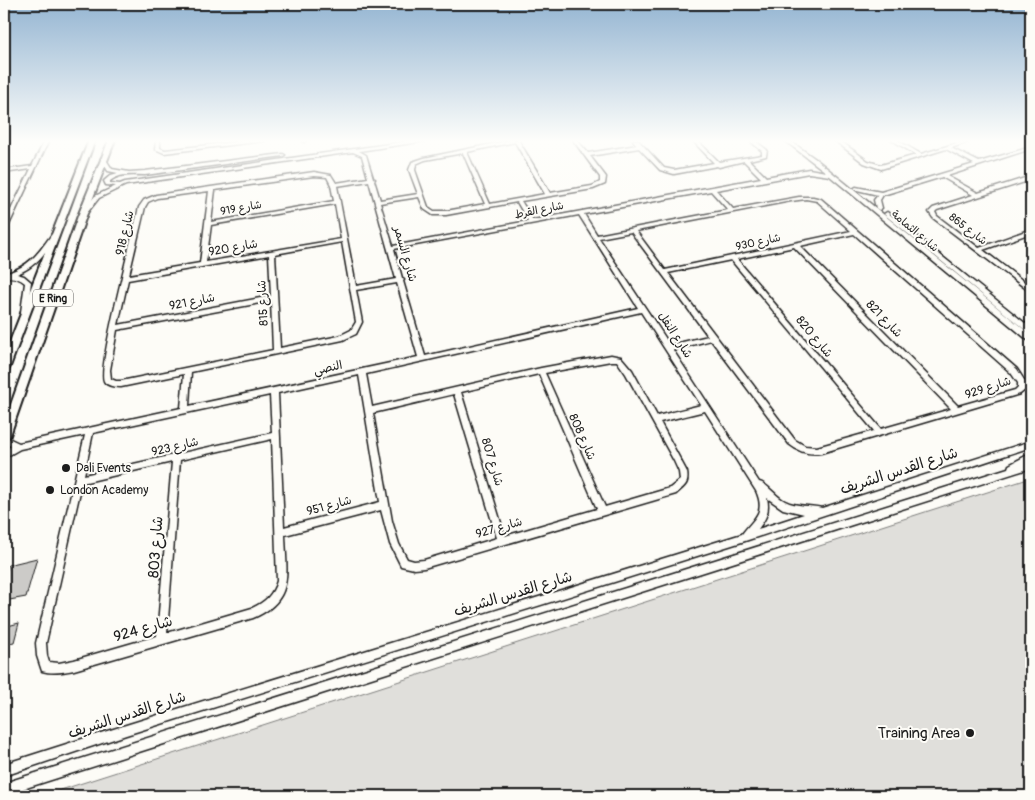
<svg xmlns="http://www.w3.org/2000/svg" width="1035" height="800" viewBox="0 0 1035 800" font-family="Pangolin,'Playpen Sans Arabic',sans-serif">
	<rect width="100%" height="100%" fill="#fdfcf7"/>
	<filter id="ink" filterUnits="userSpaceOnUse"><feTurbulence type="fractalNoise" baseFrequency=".02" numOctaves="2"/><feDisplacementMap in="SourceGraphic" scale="10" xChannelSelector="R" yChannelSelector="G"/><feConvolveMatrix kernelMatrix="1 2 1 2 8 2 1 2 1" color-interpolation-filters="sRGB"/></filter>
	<g filter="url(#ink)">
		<path fill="#e0dfdb" stroke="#7e7e7c" d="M1031 478V796H42Z"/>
		<path fill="#cccbc8" stroke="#1c1c1c" d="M37 558 26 597 4 601V580L8 565Z
			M19 623 14 642 4 644V627Z"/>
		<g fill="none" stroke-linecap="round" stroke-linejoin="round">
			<defs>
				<path id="minor" d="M45 140H49L7 229 4 231V224L31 169 4 173V170L32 166Z
					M156 140H160V148L165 150 252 140H266L264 141 164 153 155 149Z
					M302 140H306V141L304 142Z
					M416 140H428L426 141 359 151 366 155 373 178 375 179 374 180 380 200 418 194 409 170 412 162 424 158 511 140H520L519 141 550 193 592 186 600 182V177L573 140H577L588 153 637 145 633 140H638L664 168 674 170 714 163 692 140H697L719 162 762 155V151L749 140H754L767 150 766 156 749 160 766 177 809 169 826 172 784 140H789L817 160 1031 335V341H1029L830 176 809 173 716 190 733 209 799 197H813L821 199 1017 369 1026 383 1025 390 1020 394 821 453C809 455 799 452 789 444L711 340 673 350 759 482C767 483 776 497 785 501 797 507 810 505 822 508L1031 441V447L745 541 126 735 4 776V764L126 725 742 534C754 518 766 513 756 491L705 411 660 422 687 472C689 485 685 485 676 494L424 568 414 569 401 566 390 544 381 510 285 535C286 573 295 600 253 618L74 670C63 672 53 674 42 671L37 656 36 643 85 435 20 449 4 458V451L11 446 4 443V436L19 443 181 408 184 374 121 387C116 387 106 386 104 381 97 368 134 230 139 207L144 200 156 195 314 172 331 175 336 183 368 178 362 156 353 152 126 185 99 198 87 213H83V211L95 196 116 186 106 185 104 181 111 175 118 173 108 171 101 159V158H105L112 169 129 172 145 171 283 154 285 155 283 156 145 175C132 175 120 173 110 181V183L120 184 125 182ZM515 142 545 194 490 204 467 152ZM639 148 660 170 674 174 717 166 719 167 744 161 761 178 533 220 521 201 593 189 605 184 606 177 590 156ZM463 153 485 204 446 211H434L428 207 415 170 416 164 425 160ZM314 176 327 177 331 185 334 201 211 222 215 190ZM369 181 396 279 356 286 337 186ZM209 191 200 263 129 275 145 207 148 202 157 198ZM711 191 728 210 597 235 584 214ZM419 197 424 209 433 215H446L517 202 528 221 393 246 380 203ZM806 199 817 201 851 231 665 270 636 231 791 201ZM335 204 341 239 206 262 211 225ZM579 215 638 308 425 356 403 281 404 280 402 278 394 249ZM631 232 708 336 670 345 599 238ZM854 234 1011 373 1018 383V387L1015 390 958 406 800 246ZM342 242 356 322 351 330 339 336 280 348 275 254ZM794 247 951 409 881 429 737 259ZM269 255 271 296 118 325 128 280ZM731 260 874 431 817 447 805 446 795 440 668 273ZM397 283 418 357 189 406 191 372 343 340 356 334 362 322 356 290ZM271 301 273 350 121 381H116L111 379 110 370 117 330ZM641 312 701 405 657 416 632 370 621 357 611 355 541 368 372 407 366 374ZM611 361H617L626 374 674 461 679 472 680 480 670 488 605 507 545 373ZM539 374 597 509 505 536 461 392ZM359 375 380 502 284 527 278 393ZM454 394 497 538 424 560 414 561 407 559 399 544 392 521 373 413ZM270 395 272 433 84 475 93 433ZM272 439 277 581C273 595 265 602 252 608L167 633 180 460ZM172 462 157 636 74 660 59 663 49 662 47 656 46 643 82 483ZM767 498 783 509 804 514 758 529C766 519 770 511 767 498Z
					M834 140H839L868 161 881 165 916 155 892 140H897L921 154 967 140H974L951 148 979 162 1031 147V149L947 176 978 193 1031 176V180L937 210 935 212 937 216 979 248 1031 229V233L983 250 1031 287V292L1029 291 933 218 929 212 933 208 973 195 942 177 883 195 880 200 882 208 879 210 876 208 874 200 878 195 853 189 856 187 881 192 974 164 946 149 881 169 864 163Z
					M887 212 1031 328V333H1029L885 215 884 214Z
					M54 233 57 235C46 252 36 267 17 274L24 276 31 282 27 312 26 314H22L21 312 25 283C19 278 11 276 4 278V274C29 267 38 254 52 234Z
					M1031 453V460L1030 461H1031V468L4 795V783L1008 468 1009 465Z"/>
				<path id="major" d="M89 140H95L9 369 7 372 4 373V357Z
					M109 140H115L86 216 9 438 8 441 4 442V424L78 216Z"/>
			</defs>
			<use href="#minor" stroke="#1c1c1c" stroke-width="3"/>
			<use href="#major" stroke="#1c1c1c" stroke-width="4"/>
			<use href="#minor" fill="#fdfcf7" fill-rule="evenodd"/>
			<use href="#major" fill="#fdfcf7" fill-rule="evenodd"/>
		</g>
	</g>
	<linearGradient id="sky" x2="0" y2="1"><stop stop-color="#94b5d2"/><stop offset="0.56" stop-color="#fefefb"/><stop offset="1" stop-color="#fefefb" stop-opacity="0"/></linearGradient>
	<rect width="1035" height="252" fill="url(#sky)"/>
	<g fill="#1c1c1c" stroke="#fdfcf7" stroke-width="2">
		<circle cx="66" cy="468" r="5"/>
		<circle cx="50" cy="490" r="5"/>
		<circle cx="970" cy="733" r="5"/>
	</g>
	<g text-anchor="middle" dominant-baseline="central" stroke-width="4" stroke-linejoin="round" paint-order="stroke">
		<g font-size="11" fill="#1c1c1c" stroke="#fdfcf7">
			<text transform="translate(241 208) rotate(-10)">شارع 919</text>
			<text transform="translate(539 210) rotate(-11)">شارع القرط</text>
			<text transform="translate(968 229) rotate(37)">شارع 865</text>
			<text transform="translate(915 231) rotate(40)">شارع الثمامة</text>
			<text transform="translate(758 242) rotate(-12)">شارع 930</text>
		</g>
		<rect fill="#fdfcf7" stroke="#605f5e" stroke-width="1" x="33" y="289.5" width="40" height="17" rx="4"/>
		<g font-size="11" font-weight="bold" fill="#1c1c1c">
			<text x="53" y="298">E Ring</text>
		</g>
		<g font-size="12" fill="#1c1c1c" stroke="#fdfcf7">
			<text transform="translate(125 233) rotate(-77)">شارع 918</text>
			<text transform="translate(233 248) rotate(-10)">شارع 920</text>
			<text transform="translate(405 254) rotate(74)">شارع السمر</text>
			<text transform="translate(192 302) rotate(-11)">شارع 921</text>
			<text transform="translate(263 303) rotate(-93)">شارع 815</text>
			<text transform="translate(884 319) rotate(46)">شارع 821</text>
			<text transform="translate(675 335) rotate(57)">شارع النفل</text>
			<text transform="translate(814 337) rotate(50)">شارع 820</text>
			<text transform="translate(328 368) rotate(-12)">النصي</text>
			<text transform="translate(988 388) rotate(-18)">شارع 929</text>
			<text transform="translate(582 437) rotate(66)">شارع 808</text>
			<text transform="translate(175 447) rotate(-13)">شارع 923</text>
			<text transform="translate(492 462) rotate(73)">شارع 807</text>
			<text transform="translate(329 506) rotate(-15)">شارع 951</text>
			<text transform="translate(499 528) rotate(-16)">شارع 927</text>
		</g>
		<g font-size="12" fill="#1c1c1c" stroke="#fdfcf7" text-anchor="start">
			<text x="76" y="468">Dali Events</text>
			<text x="60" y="490">London Academy</text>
		</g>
		<g font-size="15" fill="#1c1c1c" stroke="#fdfcf7">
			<text transform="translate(899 471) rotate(-18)">شارع القدس الشريف</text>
			<text transform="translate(156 547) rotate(-86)">شارع 803</text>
			<text transform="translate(513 594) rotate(-17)">شارع القدس الشريف</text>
			<text transform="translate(143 629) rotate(-16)">شارع 924</text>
			<text transform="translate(127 715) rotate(-18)">شارع القدس الشريف</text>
		</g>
		<g font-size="15" fill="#1c1c1c" stroke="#fdfcf7" text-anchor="end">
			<text x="960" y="733">Training Area</text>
		</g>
	</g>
	<rect width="1035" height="800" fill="none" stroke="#fdfcf7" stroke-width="20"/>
	<rect x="10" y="10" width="1015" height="780" fill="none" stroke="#1c1c1c" stroke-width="2" filter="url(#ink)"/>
</svg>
